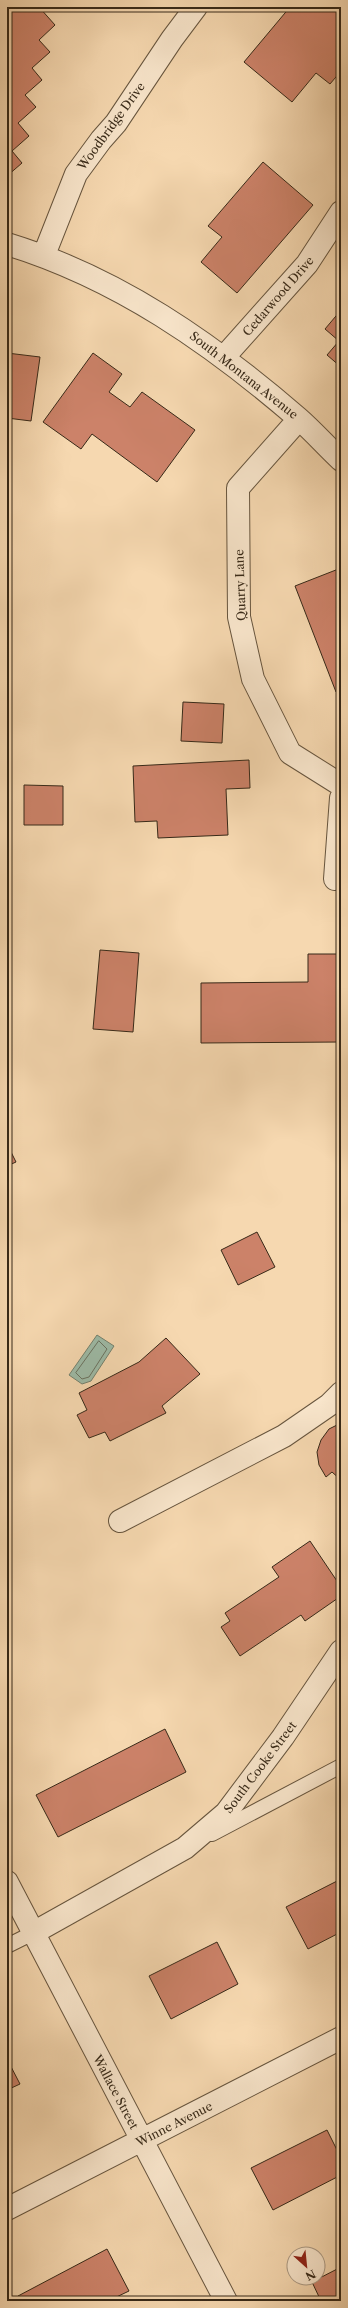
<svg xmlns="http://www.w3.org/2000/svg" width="348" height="2308" viewBox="0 0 348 2308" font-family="'Libre Caslon Text',serif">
	<rect width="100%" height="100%" fill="#f6d8b0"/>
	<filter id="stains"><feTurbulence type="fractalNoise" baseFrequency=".005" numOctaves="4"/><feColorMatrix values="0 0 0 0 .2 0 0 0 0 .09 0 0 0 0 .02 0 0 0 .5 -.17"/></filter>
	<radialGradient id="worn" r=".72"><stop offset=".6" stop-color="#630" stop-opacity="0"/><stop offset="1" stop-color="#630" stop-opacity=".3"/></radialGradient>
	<path fill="#9dbba7" stroke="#74816e" d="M97 1335 114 1346 91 1381 82 1384 69 1375Z"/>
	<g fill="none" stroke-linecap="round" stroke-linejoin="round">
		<path stroke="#6a7260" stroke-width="1" d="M99 1341 107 1349 89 1377 82 1379 76 1373Z"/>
	</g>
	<path fill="#cc8269" stroke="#372918" d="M7 7H39L55 25 39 40 50 52 32 68 42 80 25 95 36 107 18 123 29 136 12 151 22 163 7 176Z
		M290 7H341V71L330 84 316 73 292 102 244 62Z
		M263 162 313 205 237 293 201 262 222 237 208 226Z
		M341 310V367L327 355 339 341 325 329Z
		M7 353 40 357 31 421 7 418Z
		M93 353 122 374 109 392 130 407 142 392 195 430 157 482 92 434 81 449 43 422Z
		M341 568V690L336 692 295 586Z
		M183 702 224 704 222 743 181 741Z
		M249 760 250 788 226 789 228 835 158 838 157 821 135 822 133 766Z
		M24 785 63 786V825H24Z
		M100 950 139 953 133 1032 93 1029Z
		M308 954H341V1042L201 1043V983L308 982Z
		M7 1144 16 1162 7 1166Z
		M257 1232 275 1267 238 1285 221 1250Z
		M166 1338 200 1374 162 1406 166 1413 110 1441 105 1432 89 1438 77 1415 87 1410 79 1393 139 1362Z
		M341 1423V1480L332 1472 326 1477 319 1465 317 1452 321 1440 329 1429Z
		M310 1541 341 1587V1596L305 1621 301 1615 240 1656 221 1627 230 1621 225 1613 279 1577 272 1567Z
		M165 1729 186 1772 58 1837 36 1795Z
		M341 1879V1932L308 1949 286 1907Z
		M217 1942 238 1984 171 2019 149 1976Z
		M7 2059 20 2084 7 2090Z
		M327 2130 341 2158V2175L273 2210 251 2168Z
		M107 2249 129 2291 108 2301H21L18 2296Z
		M341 2267V2301H321L312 2282Z"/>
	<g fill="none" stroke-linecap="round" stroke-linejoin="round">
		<defs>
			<path id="lane" d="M212 1834 341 1766
				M7 1946 33 1933"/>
			<path id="street" d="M7 244C118 278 211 343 298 418 313 431 326 446 341 460
				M44 255 76 174 101 140 116 123 172 39 196 7
				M224 357 307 264 341 212
				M299 419 238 488 239 617 253 679 290 753 341 785
				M335 879 341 798
				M120 1521 284 1436 329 1405 341 1393
				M7 1882 226 2301
				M33 1933 185 1848 226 1813 283 1737 341 1651
				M7 2209 341 2038"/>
		</defs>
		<use href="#lane" stroke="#67553e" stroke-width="16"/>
		<use href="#street" stroke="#67553e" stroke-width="24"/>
		<use href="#lane" stroke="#f9e6cc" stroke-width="14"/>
		<use href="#street" stroke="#f9e6cc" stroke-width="22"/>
	</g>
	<g text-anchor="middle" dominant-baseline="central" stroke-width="3" stroke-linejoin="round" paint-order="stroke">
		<g font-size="12" fill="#372918" stroke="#f9e6cc">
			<text transform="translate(111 126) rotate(-54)">Woodbridge Drive</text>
			<text transform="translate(278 296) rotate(-49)">Cedarwood Drive</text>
			<text transform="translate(244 375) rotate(38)">South Montana Avenue</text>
			<text transform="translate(240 585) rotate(-92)">Quarry Lane</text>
			<text transform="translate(260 1767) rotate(-53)">South Cooke Street</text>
			<text transform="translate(116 2092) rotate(62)">Wallace Street</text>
			<text transform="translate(174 2124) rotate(-27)">Winne Avenue</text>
		</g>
	</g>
	<rect width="348" height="2308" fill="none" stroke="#f6d8b0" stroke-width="24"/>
	<rect x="8" y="8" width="332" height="2292" fill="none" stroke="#372918" stroke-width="2"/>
	<rect x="12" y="12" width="324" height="2284" fill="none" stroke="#372918"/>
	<g transform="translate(306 2266) rotate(153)"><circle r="19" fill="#f9e6cc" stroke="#ab9a84"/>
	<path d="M0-3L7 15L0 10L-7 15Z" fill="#8f2418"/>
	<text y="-6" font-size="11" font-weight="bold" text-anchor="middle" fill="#372918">N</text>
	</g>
	<rect width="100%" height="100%" filter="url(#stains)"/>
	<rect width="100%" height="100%" fill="url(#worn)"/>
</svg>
